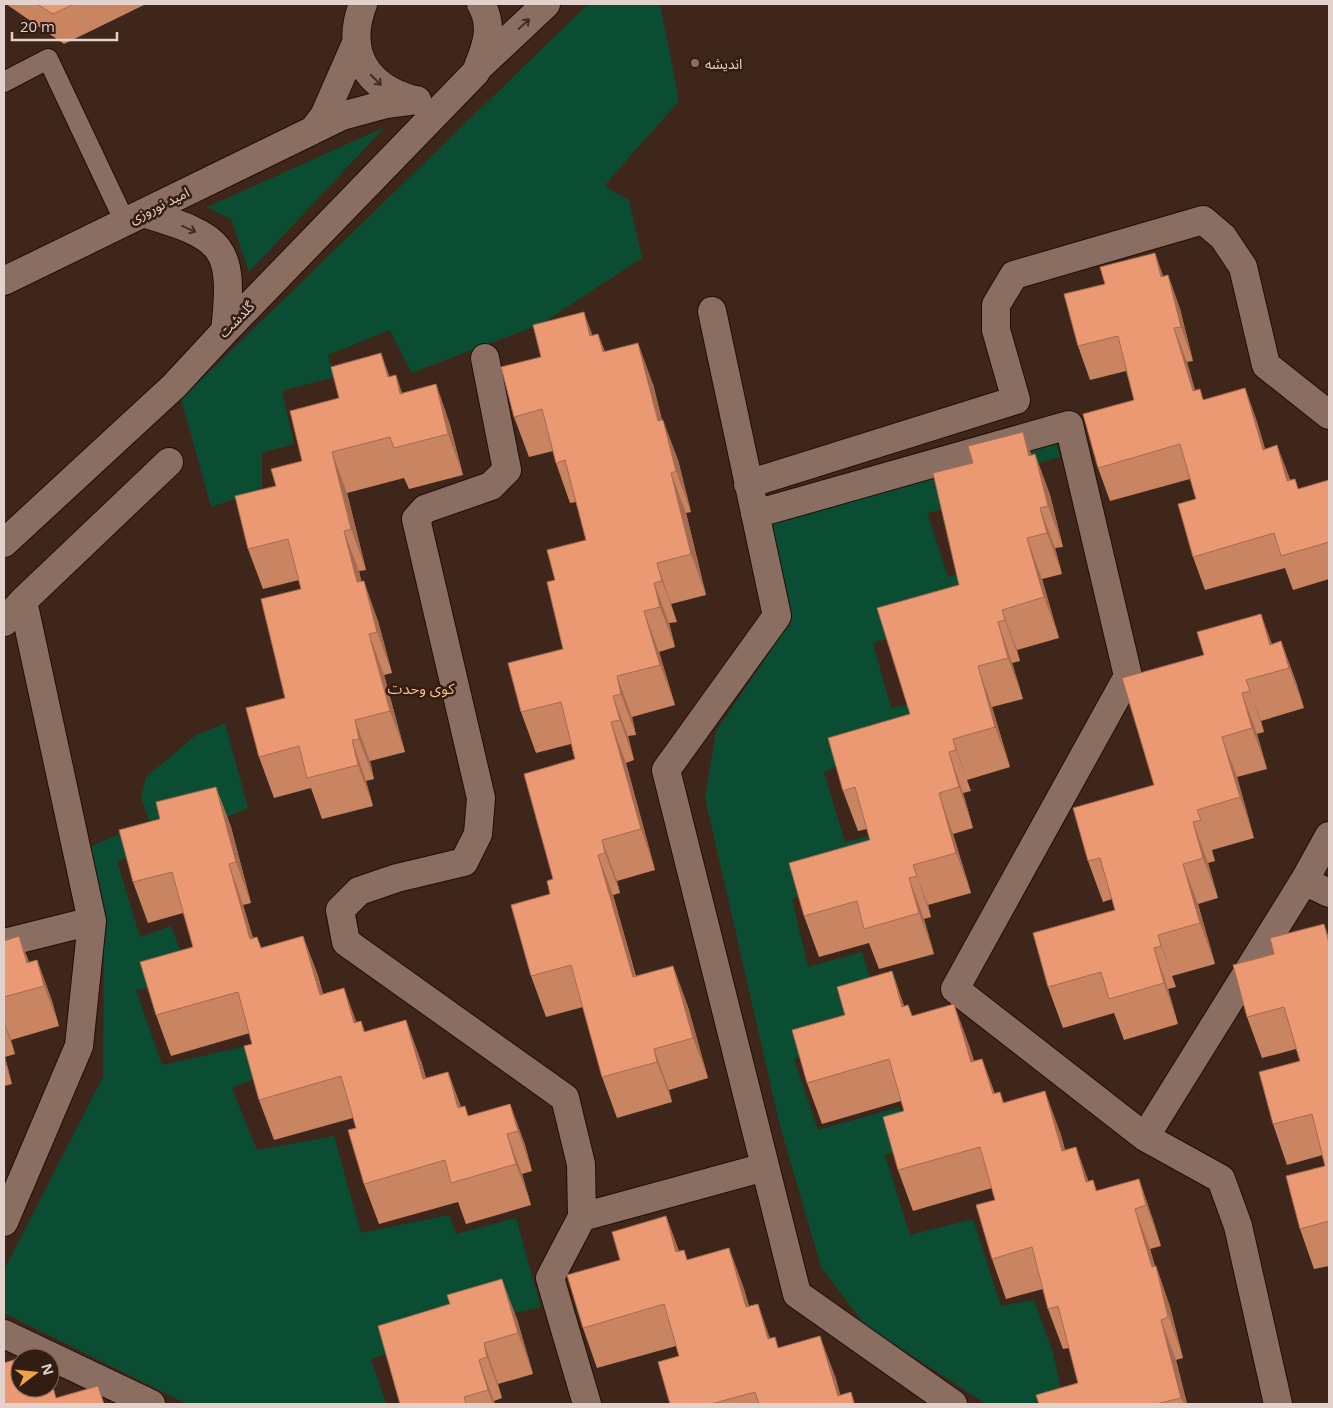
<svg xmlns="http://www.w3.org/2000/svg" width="1333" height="1408" viewBox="0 0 1333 1408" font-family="'Open Sans','Noto Sans Arabic',sans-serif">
	<rect width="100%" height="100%" fill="#3e261b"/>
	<path fill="#0b4d32" d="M588 4H660L679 101 604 186 629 200 642 258 541 324 411 373 390 330 328 355 334 377 282 391 294 444 262 453V490L211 507 181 399Z
		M385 127 249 272 231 219 207 207Z
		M1055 439 1060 457 971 482 978 501 927 513 948 577 991 566 958 619 873 643 891 708 945 697 853 758 824 772 845 842 896 829 821 888 792 899 808 967 862 952 870 977 894 973 902 1002 835 1045 794 1059 818 1130 899 1107 916 1145 885 1155 910 1235 973 1219 1001 1306 1034 1300 1053 1353 1061 1389 1119 1404H986L865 1325 821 1267 780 1126 705 798 716 731 791 621 766 519Z
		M225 723 248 808 156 848 117 861 140 937 171 926 191 980 136 990 162 1065 247 1046 257 1078 232 1088 257 1150 334 1136 361 1233 449 1215 456 1234 516 1218 541 1307 460 1325 434 1341 371 1359 386 1404H187L4 1313V1270L103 1077 104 931 85 849 149 821 141 797 146 777 195 736Z"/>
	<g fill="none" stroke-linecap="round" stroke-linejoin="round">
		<defs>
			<path id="service" d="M4 82 48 59 125 222"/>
			<path id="minor" d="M363 4C345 51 365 87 414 100
				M480 66 546 4
				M314 129 324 116 356 43
				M143 213C223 237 235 245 225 331
				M4 281 342 116 386 104 417 100
				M712 311 777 616 666 770 797 1294 953 1404
				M485 358 507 470 491 486 425 509 416 519 481 798 478 834 464 862 397 878 359 891 340 910 346 942 565 1098 581 1164 582 1217 550 1278 587 1404
				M748 484 1016 400 996 330V305L1014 275 1203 220 1223 237 1243 267 1266 365 1329 415
				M755 514 1069 425 1128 676 955 989 1145 1137 1221 1179 1238 1226 1278 1404
				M4 543 174 386 225 331 476 72C485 49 495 28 481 4
				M23 601 169 462
				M4 622 23 601 92 921 79 1046 4 1222
				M1304 881 1329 893
				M4 943 92 921
				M1145 1137 1304 881 1329 836
				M582 1217 765 1167
				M4 1334 151 1404"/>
		</defs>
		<use href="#service" stroke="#240e05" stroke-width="22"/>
		<use href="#minor" stroke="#240e05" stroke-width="30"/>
		<use href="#service" stroke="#8a6e61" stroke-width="20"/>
		<use href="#minor" stroke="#8a6e61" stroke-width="28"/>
	</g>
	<path fill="#c98462" d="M6 4H146L64 44Z
		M1155 253 1163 277 1168 275 1180 309 1193 361 1187 362 1195 391 1204 400 1245 388 1257 422 1265 449 1290 480 1295 479 1298 489 1329 480V579L1293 590 1285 568 1205 590 1193 557 1196 499 1190 479 1110 501 1098 468 1134 400 1126 371 1090 380 1078 346 1105 284Z
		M598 334 605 352 653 384 662 420 678 460 691 512 686 513 706 595 671 604 677 622 669 623 675 647 659 652 675 705 632 717 636 735 628 736 634 760 626 763 655 870 617 881 620 893 613 895 636 976 673 966 688 1007 708 1078 669 1090 672 1102 617 1118 602 1077 583 1007 546 1017 531 976 553 879 575 759 571 744 536 753 521 712 563 649 555 580 586 540 576 502 570 503 556 463 553 451 529 457 514 417 593 336Z
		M390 377 402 393 436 384 450 425 463 475 409 489 404 478 347 493 366 570 359 571 361 581 378 621 392 673 384 675 405 752 370 761 374 779 366 781 373 806 322 819 311 788 274 798 259 757 285 698 301 589 299 580 263 589 248 549 276 486 302 461 339 398Z
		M1035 454 1050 495 1063 547 1055 548 1062 574 1042 579 1059 638 1017 650 1020 661 1012 663 1023 699 992 707 1010 767 967 780 971 791 963 793 973 828 953 834 971 893 928 905 931 917 924 919 934 954 879 969 869 943 819 957 804 916 870 840 867 829 858 831 843 791 910 714 959 585 1031 455Z
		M1281 641 1296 682 1304 708 1261 721 1264 732 1257 734 1267 769 1237 777 1254 838 1212 850 1215 861 1208 863 1218 898 1198 904 1215 964 1172 976 1176 987 1168 989 1178 1024 1124 1040 1114 1013 1063 1028 1048 987 1115 910 1112 899 1103 902 1088 861 1154 785 1272 644Z
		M216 787 231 827 251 903 243 905 253 938 257 937 261 948 303 936 318 976 323 994 356 1022 361 1021 365 1032 421 1061 426 1078 448 1072 461 1107 469 1116 510 1104 525 1145 532 1171 522 1174 531 1205 466 1224 458 1202 379 1224 364 1184 356 1128 353 1118 274 1140 259 1100 252 1044 250 1033 171 1056 156 1015 193 947 183 913 148 923 133 882Z
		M1324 924 1329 938V1266L1314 1269 1300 1229 1325 1166 1323 1155 1287 1165 1273 1124 1300 1061 1296 1049 1262 1058 1247 1017 1274 954Z
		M19 936 29 962 37 960 52 1001 59 1026 11 1040 15 1054 5 1057 12 1084 4 1086V941Z
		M892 971 904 1006 908 1005 912 1016 969 1045 974 1061 982 1059 995 1094 1000 1092 1004 1103 1060 1132 1065 1150 1088 1182 1093 1180 1097 1191 1139 1179 1153 1220 1161 1246 1150 1249 1155 1266H1156L1170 1307 1183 1358 1176 1360 1187 1404H1039L1078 1383 1069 1348 1063 1349 1048 1309 1043 1289 1006 1299 992 1259 995 1200 992 1188 913 1211 898 1170 904 1111 901 1101 822 1124 807 1083 845 1015Z
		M666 1216 679 1251 687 1260 729 1248 744 1289 749 1306 770 1338 779 1348 835 1376 840 1395 851 1392 855 1404H670L679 1356 676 1346 597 1368 583 1328 620 1260Z
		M517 1319 533 1374 498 1384 502 1398 494 1401 495 1404H400Z"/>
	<path fill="#a46b50" d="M1155 253 1167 287 1161 277Z
		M1168 275 1180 309 1193 361 1181 327Z
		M584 312 599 353 590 336Z
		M1174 328 1187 362 1205 425 1193 391Z
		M598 334 613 375 603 352Z
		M638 343 653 384 672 462 658 421Z
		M381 353 396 394 388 377Z
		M396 375 410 416 400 394Z
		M436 384 450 425 463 475 448 434Z
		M1245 388 1257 422 1275 483 1263 450Z
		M663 420 678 460 691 512 676 471Z
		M1023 432 1038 472 1029 456Z
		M1277 445 1290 479 1300 514 1287 481Z
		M332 452 347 493 366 570 351 529Z
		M1035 454 1050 495 1063 547 1048 506Z
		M671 473 686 513 706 595 691 554Z
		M1040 508 1055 548 1062 574 1047 533Z
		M344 531 359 571 372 623 357 582Z
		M1027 538 1042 579 1059 638 1044 597Z
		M657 563 671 604 677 622 662 581Z
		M364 581 378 621 392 673 377 632Z
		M654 583 669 623 675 647 660 607Z
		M1002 610 1017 650 1020 661 1005 620Z
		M644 611 659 652 675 705 660 665Z
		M1261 614 1276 655 1270 645Z
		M998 622 1012 663 1023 699 1008 658Z
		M369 634 384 675 405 752 390 711Z
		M1281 641 1296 682 1304 708 1289 668Z
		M978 666 992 707 1010 767 995 727Z
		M617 676 632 717 636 735 621 694Z
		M1246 680 1261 721 1264 732 1250 691Z
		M1242 693 1257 734 1267 769 1252 728Z
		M613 696 628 736 634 760 620 720Z
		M355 720 370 761 374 779 359 739Z
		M611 722 626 763 655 870 641 829Z
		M1222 737 1237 777 1254 838 1240 797Z
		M953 739 967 780 971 791 956 750Z
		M352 740 366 781 373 806 358 765Z
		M949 752 963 793 973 828 959 787Z
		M216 787 231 827 251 903 236 862Z
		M939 793 953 834 971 893 956 853Z
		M1193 822 1208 863 1218 898 1203 858Z
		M602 840 617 881 620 893 605 853Z
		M598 855 613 895 647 1018 633 977Z
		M229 864 243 905 265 979 250 939Z
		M1183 864 1198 904 1215 964 1200 923Z
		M913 865 928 905 931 917 917 876Z
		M909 878 924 919 934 954 919 913Z
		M1158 935 1172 976 1176 987 1161 946Z
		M19 936 34 977 27 963Z
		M303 936 318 976 335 1036 320 995Z
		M1154 948 1168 989 1178 1024 1164 983Z
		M37 960 52 1001 59 1026 44 986Z
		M673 966 688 1007 708 1078 693 1038Z
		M892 971 906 1012 902 1007Z
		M344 988 359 1029 354 1023Z
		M954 1004 969 1045 986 1103 971 1062Z
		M406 1020 421 1061 438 1120 423 1079Z
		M4 1021 11 1040 15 1054 4 1024Z
		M654 1049 669 1090 672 1102 657 1062Z
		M4 1054 5 1057 12 1084 4 1060Z
		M982 1059 997 1100 993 1094Z
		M448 1072 463 1113 458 1108Z
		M1045 1091 1060 1132 1077 1192 1062 1151Z
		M510 1104 525 1145 532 1171 518 1131Z
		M507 1134 522 1174 531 1205 516 1164Z
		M1076 1147 1091 1188 1086 1182Z
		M1139 1179 1153 1220 1161 1246 1146 1205Z
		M1135 1209 1150 1249 1163 1296 1156 1266 1170 1307 1183 1358 1152 1267Z
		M666 1216 681 1257 676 1252Z
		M729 1248 744 1289 761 1348 746 1307Z
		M502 1279 517 1319 533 1374 518 1333Z
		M758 1304 772 1344 768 1339Z
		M1161 1320 1176 1360 1187 1404H1184L1181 1398Z
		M820 1336 835 1376 843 1404 838 1396Z
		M484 1343 498 1384 502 1398 487 1357Z
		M479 1360 495 1404H493L488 1390Z"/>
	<path fill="#ea9972" stroke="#a46b50" d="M37 4H74L53 14Z
		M1155 253 1161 277 1168 275 1181 327 1174 328 1193 391 1200 389 1203 400 1245 388 1263 450 1277 445 1287 481 1295 479 1298 489 1329 480V542L1281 556 1274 533 1193 557 1178 504 1196 499 1180 444 1098 468 1083 414 1134 400 1118 336 1078 346 1064 294 1105 284 1100 267Z
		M584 312 590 336 598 334 603 352 638 343 658 421 663 420 676 471 671 473 691 554 657 563 662 581 654 583 660 607 644 611 660 665 617 676 621 694 613 696 620 720 611 722 641 829 602 840 605 853 598 855 633 977 673 966 693 1038 654 1049 657 1062 602 1077 571 965 531 976 511 905 550 894 547 881 553 879 524 774 575 759 561 702 521 712 508 663 563 649 547 582 555 580 547 550 586 540 565 460 556 463 542 409 514 417 501 367 541 357 533 325Z
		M381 353 388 377 396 375 400 394 436 384 448 434 394 448 390 437 332 452 351 529 344 531 357 582 364 581 377 632 369 634 390 711 355 720 359 739 352 740 358 765 307 778 299 746 259 757 246 708 285 698 261 599 301 589 288 539 248 549 235 496 276 486 271 469 302 461 290 411 339 398 331 367Z
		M1023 432 1029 456 1035 454 1048 506 1040 508 1047 533 1027 538 1044 597 1002 610 1005 620 998 622 1008 658 978 666 995 727 953 739 956 750 949 752 959 787 939 793 956 853 913 865 917 876 909 878 919 913 864 929 857 901 804 916 789 863 870 840 855 787 843 791 828 738 910 714 877 608 959 585 933 473 973 463 968 446Z
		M1261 614 1270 645 1281 641 1289 668 1246 680 1250 691 1242 693 1252 728 1222 737 1240 797 1197 810 1201 820 1193 822 1203 858 1183 864 1200 923 1158 935 1161 946 1154 948 1164 983 1109 999 1101 972 1048 987 1033 933 1115 910 1100 858 1088 861 1073 808 1154 785 1122 678 1204 655 1197 632Z
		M216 787 236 862 229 864 250 939 257 937 261 948 303 936 320 995 344 988 354 1023 361 1021 364 1032 406 1020 423 1079 448 1072 458 1108 465 1106 468 1116 510 1104 518 1131 507 1134 516 1164 451 1183 445 1160 364 1184 348 1130 356 1128 341 1076 259 1100 244 1046 252 1044 238 992 156 1015 140 962 193 947 172 872 133 882 119 830 160 819 156 802Z
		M1324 924 1329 943V1221L1300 1229 1286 1176 1325 1166 1312 1114 1273 1124 1259 1072 1300 1061 1284 1007 1247 1017 1233 965 1274 954 1270 938Z
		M19 936 27 963 37 960 44 986 4 997V941Z
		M892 971 902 1007 908 1005 912 1016 954 1004 971 1062 982 1059 993 1094 1000 1092 1003 1103 1045 1091 1062 1151 1076 1147 1086 1182 1093 1180 1096 1191 1139 1179 1146 1205 1135 1209 1152 1267 1156 1266 1168 1317 1161 1320 1181 1398 1156 1404H1039L1036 1395 1078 1383 1058 1306 1048 1309 1032 1247 992 1259 976 1205 995 1200 980 1147 898 1170 883 1117 904 1111 889 1059 807 1083 792 1030 845 1015 837 987Z
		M666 1216 676 1252 684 1250 687 1260 729 1248 746 1307 758 1304 768 1339 775 1337 778 1348 820 1336 838 1396 851 1392 854 1404H759L755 1392 711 1404H670L658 1362 679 1356 664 1304 583 1328 567 1275 620 1260 612 1232Z
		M502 1279 518 1333 484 1343 487 1357 479 1360 488 1390 464 1397 466 1404H400L378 1326 450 1304 447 1295Z
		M36 1354 37 1358H22Z
		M20 1358V1388H45L46 1389 53 1387 56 1398 98 1386 104 1404H4V1363Z"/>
	<defs><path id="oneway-shaft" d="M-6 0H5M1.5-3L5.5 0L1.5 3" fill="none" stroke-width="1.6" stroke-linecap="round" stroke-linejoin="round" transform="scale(1.25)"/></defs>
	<g stroke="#442c21">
		<use href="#oneway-shaft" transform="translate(524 24) rotate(-43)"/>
		<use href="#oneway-shaft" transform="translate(376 80) rotate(45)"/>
		<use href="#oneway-shaft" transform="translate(189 229) rotate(24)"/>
	</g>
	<circle fill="#8d6e63" stroke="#331c11" stroke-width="2" cx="695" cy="63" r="5"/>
	<g text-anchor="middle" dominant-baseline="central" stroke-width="5" stroke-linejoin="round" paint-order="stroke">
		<g font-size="14" fill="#e2d2cb" stroke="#331c11" text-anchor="start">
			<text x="705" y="63">اندیشه</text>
		</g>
		<g font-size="14" fill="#e2d2cb" stroke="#331c11">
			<text transform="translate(159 205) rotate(-26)">امید نوروزی</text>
			<text transform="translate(236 319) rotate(-46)">گلدشت</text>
		</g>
		<g font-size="15" fill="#f7c284" stroke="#331c11">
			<text x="421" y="688">کوی وحدت</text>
		</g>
	</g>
	<rect width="1333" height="1408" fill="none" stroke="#e2d2cb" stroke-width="10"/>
	<g transform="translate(35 1373) rotate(74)"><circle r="24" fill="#331c11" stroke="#79655b"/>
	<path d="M0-4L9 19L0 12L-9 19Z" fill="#f1a540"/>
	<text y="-8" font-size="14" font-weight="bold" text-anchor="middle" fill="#e2d2cb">N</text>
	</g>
	<path d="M12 32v8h105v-8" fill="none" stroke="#e2d2cb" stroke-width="2.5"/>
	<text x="20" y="32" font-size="15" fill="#e2d2cb" stroke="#331c11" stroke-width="4" paint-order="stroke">20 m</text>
</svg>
